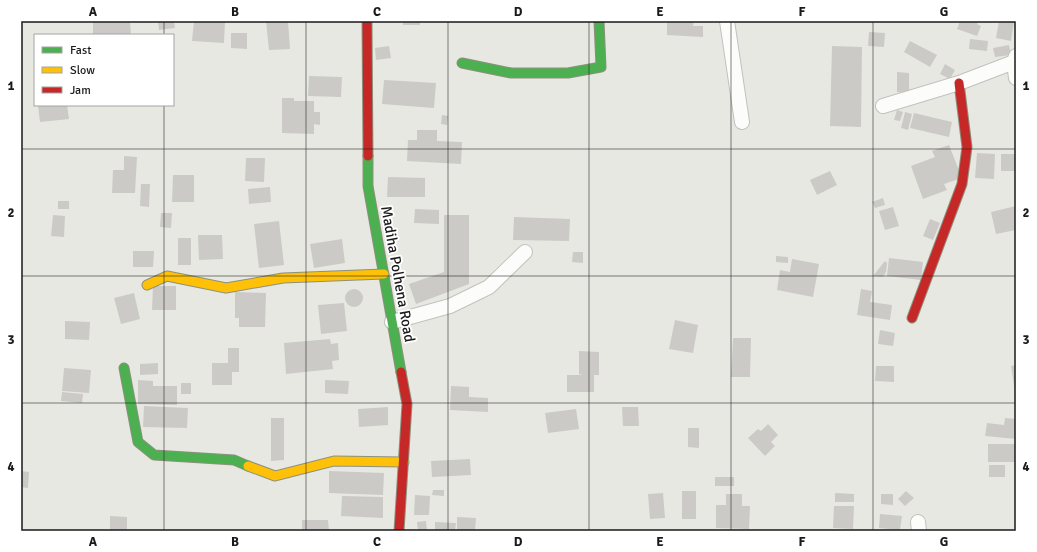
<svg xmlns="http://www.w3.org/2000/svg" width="1037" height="552" viewBox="0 0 1037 552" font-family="Signika,sans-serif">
	<rect width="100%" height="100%" fill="#e8e8e3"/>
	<path fill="#cbcac6" d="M93 21H130L131 35H93Z
		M158 21H174L175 28 159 30Z
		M194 21H225L224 43 192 41Z
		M266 21H288L290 49 269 50Z
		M403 21H420V25H403Z
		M667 21H694L693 26H703V37L667 35Z
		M960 21H978L977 24 981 26 977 36 957 29Z
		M999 21H1014L1011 41 996 38Z
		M869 32 885 33 884 47 868 46Z
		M231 33H247V49L231 48Z
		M970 39 988 41 987 51 969 49Z
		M910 41 937 55 930 67 904 52Z
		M1009 45 1011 55 995 57 993 48Z
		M389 46 391 58 376 60 375 48Z
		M832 46 862 47 861 127 830 126Z
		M945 64 955 70 950 79 940 74Z
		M897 72 909 73V92H897Z
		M309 76 342 77 341 97 308 96Z
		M384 80 436 83 434 108 382 104Z
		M282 98H294V101H314V112H320V125L314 124V134L282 133Z
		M49 105H67L69 119 40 122 38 106Z
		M897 110 903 112 900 121 894 120Z
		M905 112 912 114 908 130 901 128Z
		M914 113 952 122 949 137 910 128Z
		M442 115 448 116 447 125 441 124Z
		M417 130H437V141L462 142 461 164 407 161 408 140H417Z
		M949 145 962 178 944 184 947 190 923 199 911 166 935 157 932 151Z
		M977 153 995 154 994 179 975 178Z
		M1001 154H1016V171H1001Z
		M124 156 137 157 135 193H112L113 170H124Z
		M246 158H265L264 182 245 181Z
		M830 171 837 185 817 195 810 180Z
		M173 175H194V202H172Z
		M388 177 425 178V197H387Z
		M141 184H150L149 207 140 206Z
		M270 187 271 202 249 204 248 189Z
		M883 198 885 205 875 208 872 202Z
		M58 201H69V209H58Z
		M1016 206V230L996 234 991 212Z
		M893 207 899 226 885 230 879 211Z
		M415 209 439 210V224L414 223Z
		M161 213H172L171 228 160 227Z
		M53 215 65 216 64 237 51 236Z
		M444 215H469V284L416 304 409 284 444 272Z
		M514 217 570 219 569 241 513 240Z
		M930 219 940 223 933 240 923 236Z
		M279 221 284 265 259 268 254 224Z
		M198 235H222L223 259 199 260Z
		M178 238H191V265H178Z
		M342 239 345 263 314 268 310 244Z
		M133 251H154L153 267H133Z
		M573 252H583V263L572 262Z
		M776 256 788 257V263L776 262Z
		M889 258 923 262 921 280 887 276Z
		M792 259 819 264 813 297 777 290 780 270 790 272Z
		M885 261 887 263 886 272 883 277 873 276Z
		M153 286H176V310H152Z
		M345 298a9 9 0 1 1 18 0a9 9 0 1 1-18 0Z
		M861 289 872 291 870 302 892 305 890 320 857 315Z
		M235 292 266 293 265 327H239V318H235Z
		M134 293 140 319 121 324 114 298Z
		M344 303 347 331 321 334 318 305Z
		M675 320 698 325 693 353 669 349Z
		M65 321 90 322 89 340 65 339Z
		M880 330 895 333 893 346 878 344Z
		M733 338H751L750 377H731Z
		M330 339 331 344 338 343 339 360 332 361 333 369 286 374 284 343Z
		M228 348H239V372H232V385H212V363H228Z
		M579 351 599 352V375H594V392H567V375H583L579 374Z
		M158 363V374L140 375V364Z
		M1016 365V392H1015L1011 366Z
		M876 366H894V382L875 381Z
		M64 368 91 370 89 393 62 391Z
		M138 380 153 381V386H177V405L138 404Z
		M325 380 349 381 348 394 325 393Z
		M181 383H191V394H181Z
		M451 386 469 387V397L488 398V412L450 410Z
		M62 392 83 394 82 403 61 401Z
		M144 406 188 408 187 428 143 427Z
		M388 407V425L359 427 358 409Z
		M622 407H638L639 426H623Z
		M576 409 579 429 548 433 545 413Z
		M271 418H284V460L271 461Z
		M1005 418 1016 419V439L985 436 987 423 1004 425Z
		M768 424 778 435 771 442 775 446 765 456 748 438 758 429 761 431Z
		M688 428H699V448L688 447Z
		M988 444H1016V462H988Z
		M470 459 471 475 432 477 431 461Z
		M989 465H1005V477H989Z
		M21 471 29 472 28 488 21 487Z
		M329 471 384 473 383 495 329 493Z
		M715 477H734V486H715Z
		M433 490H444V496L432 495Z
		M682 491H696V519H682Z
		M906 491 914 498 905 506 898 499Z
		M663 493 665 518 650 519 648 494Z
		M835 493 854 494V502H835Z
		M726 494H742V506H750L749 529 716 528V505H726Z
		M881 494H893V505L881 504Z
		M415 495 430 496 429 515H414Z
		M342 496 383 497V518L341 516Z
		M834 506H854L853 529 833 528Z
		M880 514 902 516 900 530 879 528Z
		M110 516 127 517V531H110Z
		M457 517 476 518 475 531H457Z
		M302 520H328L329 531H302Z
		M426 521 427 531H418L417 522Z
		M435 522 456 523 455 531H435Z"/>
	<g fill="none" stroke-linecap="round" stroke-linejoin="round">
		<defs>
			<path id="street" d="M727 21 742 122
				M1016 56 1014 62 1016 78
				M883 106 959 83 1014 62
				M392 322 450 306 489 287 525 252
				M918 522 919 531"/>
			<path id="fast" d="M462 63 511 73H568L601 67 599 21
				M368 156V186L401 372
				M124 368 138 442 154 455 234 460 248 466"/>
			<path id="slow" d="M147 285 167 276 226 288 283 278 384 274
				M248 466 275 476 334 461 404 462"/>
			<path id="jam" d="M367 21 368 156
				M912 318 962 184 967 147 959 83
				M399 531 407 404 401 372"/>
		</defs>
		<use href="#street" stroke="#c1c1bf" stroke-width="16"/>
		<use href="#fast" stroke="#8c917d" stroke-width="11"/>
		<use href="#slow" stroke="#8c917d" stroke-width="11"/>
		<use href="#jam" stroke="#8c917d" stroke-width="11"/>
		<use href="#street" stroke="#fcfcfb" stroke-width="14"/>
		<use href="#fast" stroke="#4caf50" stroke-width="9"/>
		<use href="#slow" stroke="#ffc107" stroke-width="9"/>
		<use href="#jam" stroke="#c62828" stroke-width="9"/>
	</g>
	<path fill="none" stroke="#1a1a1a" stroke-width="1" stroke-opacity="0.55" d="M164 21V35M306 21V531M448 21V531M589 21V531M731 21V531M873 21V531M164 105V531M21 149H1016M21 276H1016M21 403H1016"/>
	<g text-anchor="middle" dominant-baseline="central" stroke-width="3.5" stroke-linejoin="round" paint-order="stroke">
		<g font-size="15" fill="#1a1a1a" stroke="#fff">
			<text transform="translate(398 274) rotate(80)">Madiha Polhena Road</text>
		</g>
	</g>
	<rect width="1037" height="552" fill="none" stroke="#ffffff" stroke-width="44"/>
	<rect x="34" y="34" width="140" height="72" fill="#ffffff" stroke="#a3a3a3"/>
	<rect x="42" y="47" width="20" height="6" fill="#4caf50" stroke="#a3a3a3"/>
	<text x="70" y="54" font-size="12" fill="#1a1a1a">Fast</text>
	<rect x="42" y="67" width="20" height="6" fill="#ffc107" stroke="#a3a3a3"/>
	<text x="70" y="74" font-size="12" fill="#1a1a1a">Slow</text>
	<rect x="42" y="87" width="20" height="6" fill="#c62828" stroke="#a3a3a3"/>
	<text x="70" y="94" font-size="12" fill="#1a1a1a">Jam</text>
	<rect x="22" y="22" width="993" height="508" fill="none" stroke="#1a1a1a" stroke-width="1.5"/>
	<g font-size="13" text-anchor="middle" font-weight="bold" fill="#1a1a1a">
		<text x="93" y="16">A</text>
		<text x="235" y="16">B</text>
		<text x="377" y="16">C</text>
		<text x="518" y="16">D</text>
		<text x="660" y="16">E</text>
		<text x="802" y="16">F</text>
		<text x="944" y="16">G</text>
		<text x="11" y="90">1</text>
		<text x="1026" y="90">1</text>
		<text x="11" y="217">2</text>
		<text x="1026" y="217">2</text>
		<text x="11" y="344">3</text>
		<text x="1026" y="344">3</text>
		<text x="11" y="471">4</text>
		<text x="1026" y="471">4</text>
		<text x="93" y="546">A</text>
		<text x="235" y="546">B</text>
		<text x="377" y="546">C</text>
		<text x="518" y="546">D</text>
		<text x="660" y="546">E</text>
		<text x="802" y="546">F</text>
		<text x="944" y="546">G</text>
	</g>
</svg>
